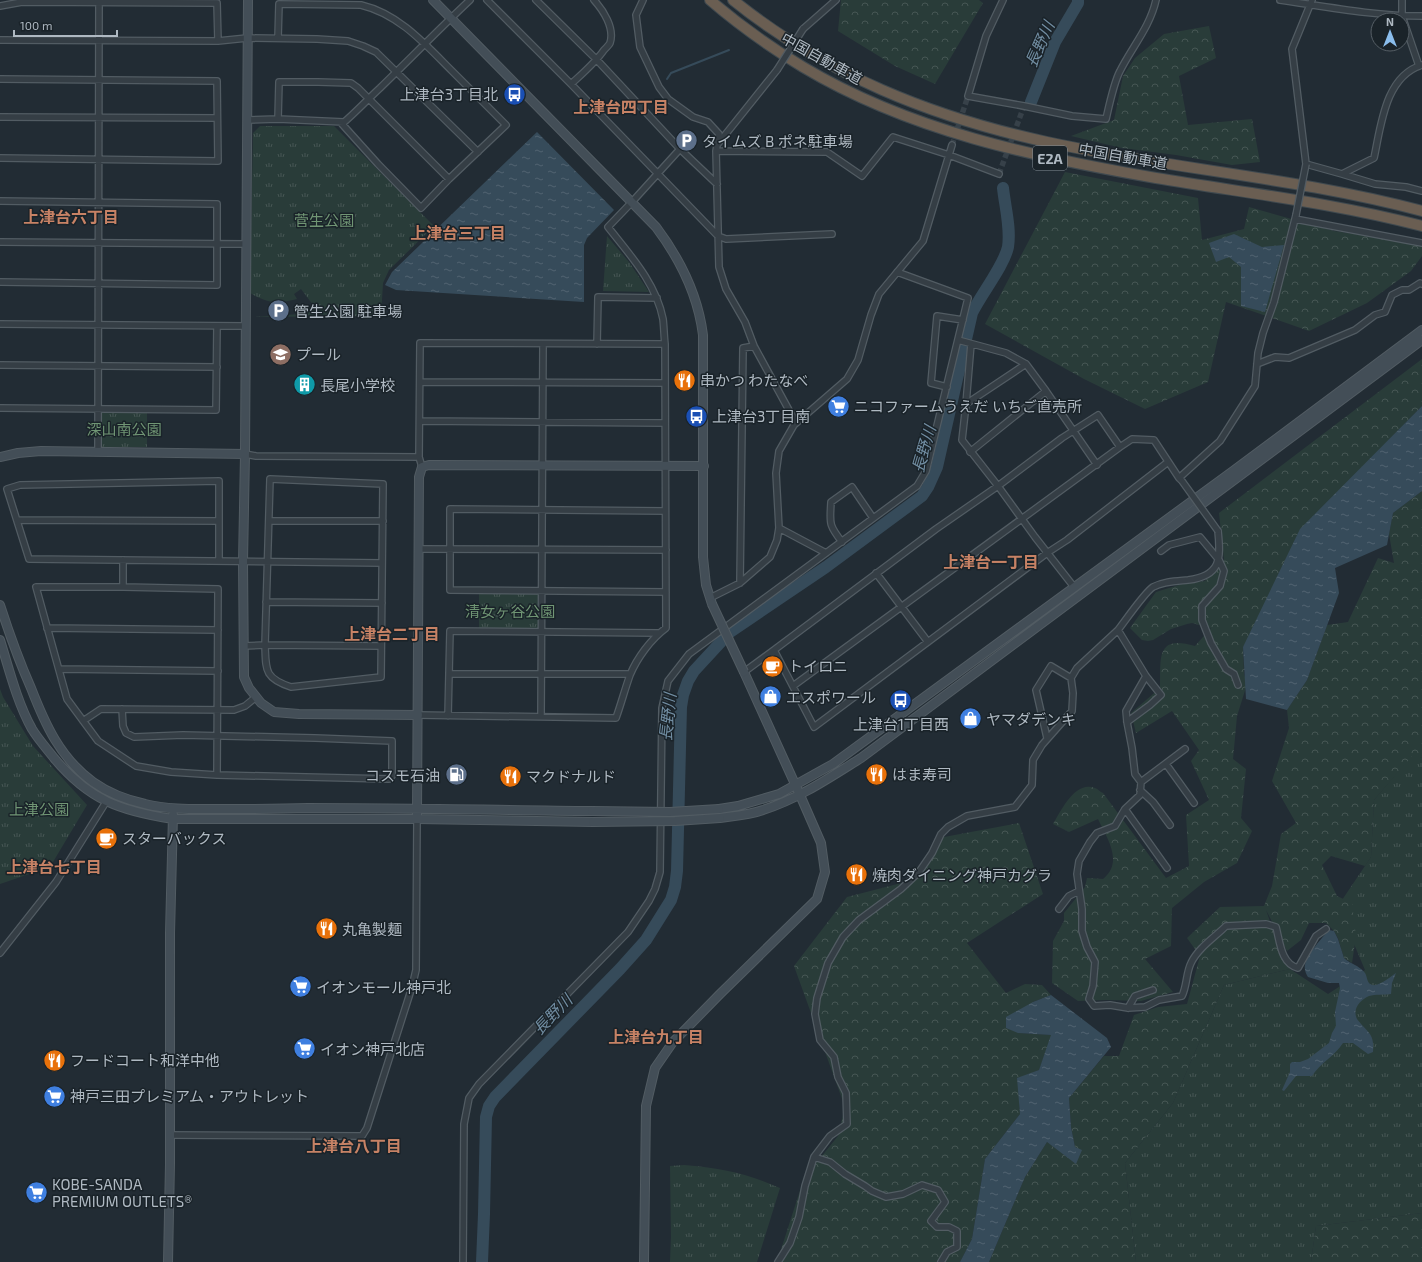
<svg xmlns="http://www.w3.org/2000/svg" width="1422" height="1262" viewBox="0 0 1422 1262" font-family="'Exo 2','Noto Sans JP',sans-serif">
	<defs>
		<pattern id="grass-tufts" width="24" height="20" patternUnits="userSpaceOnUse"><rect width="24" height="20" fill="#293c39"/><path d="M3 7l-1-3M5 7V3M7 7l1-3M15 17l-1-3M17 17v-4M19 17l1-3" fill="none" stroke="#465654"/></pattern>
		<pattern id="forest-crowns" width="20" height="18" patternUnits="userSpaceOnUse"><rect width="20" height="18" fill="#293c39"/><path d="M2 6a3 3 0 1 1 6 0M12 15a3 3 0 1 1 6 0" fill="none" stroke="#465654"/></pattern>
		<pattern id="water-ripples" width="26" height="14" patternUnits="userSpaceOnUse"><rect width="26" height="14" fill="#364b5a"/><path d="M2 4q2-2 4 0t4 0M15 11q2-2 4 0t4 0" fill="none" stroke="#516370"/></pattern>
	</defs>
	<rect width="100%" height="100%" fill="#222c34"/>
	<path fill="url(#grass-tufts)" d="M260 126H334L434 226 389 270 383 283 381 316 253 317 301 314 313 305 301 289 294 294 297 299C277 304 268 303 250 293L253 133Z
		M607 236 629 262 649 292 603 291Z
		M102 412H147V447H101Z
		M479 593 540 594V630L479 629Z
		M0 689 3 697 33 746 87 805 50 867 0 884Z
		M1413 754 1422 758V1213L1316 1226 1311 1262H1136L1125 1163 1173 1103 1224 985 1290 969 1328 994 1365 970 1338 906 1371 857 1374 800Z
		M684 1165C721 1168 746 1173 780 1188L757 1262H670L671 1237 670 1166Z"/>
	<path fill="url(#forest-crowns)" d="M841 0H979L983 3 935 84 895 66 838 31Z
		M1209 26 1216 58 1179 76 1188 125 1252 119 1260 162 1232 165 1176 155 1122 148 1071 136 1114 120 1123 76 1135 58 1164 34Z
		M1065 172 1198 198 1202 240 1244 229 1249 207 1334 231 1422 244V256L1411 271 1367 303 1309 331 1226 302 1208 382 1145 409 1084 379 985 324Z
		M1422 359V406L1381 448 1243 647 1244 674 1247 684 1237 716 1233 759 1246 769 1241 818 1252 831 1237 863 1204 882 1172 908 1171 946 1145 959 1173 992 1141 1001 1107 1000 1078 1001 1052 983 1053 941 1064 921V913L1085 887 1087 878 1103 879C1124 862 1107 838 1098 819L1069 832 1053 824C1061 811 1075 780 1095 788 1098 789 1100 792 1103 793L1166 878 1189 866 1186 815 1209 800 1191 761 1199 750 1172 711 1136 733 1131 713 1160 688C1161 659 1155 634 1195 646L1211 628 1192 623 1187 624 1171 629 1153 640 1148 641 1142 640 1130 628 1156 592 1182 584 1205 581 1224 560 1219 513Z
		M1422 491V758L1413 755 1374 800 1371 857 1365 866 1331 856 1322 865 1337 896 1352 903 1356 936 1352 963 1344 958 1338 938 1334 931 1326 923H1309L1301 940 1287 951 1266 910 1281 953 1290 969 1224 985 1173 1103 1125 1163 1136 1262H989L1025 1177 1047 1142 1076 1163 1075 1147 1071 1127 1069 1098 1104 1056H1119L1134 1015 1158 1007 1187 1004 1200 956 1187 938 1220 907 1264 906 1272 886 1281 834 1296 823 1272 781 1289 728 1287 710 1307 680 1327 625 1348 622 1378 558 1394 563 1389 534 1393 513Z
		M1019 823 1043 894 967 943 1006 993 1025 984 1042 985 1051 995 1033 1002 1018 1033 1052 1035 1039 1070 1018 1079 1020 1114 985 1159 972 1239 960 1262H777L804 1178 838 1136 845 1107 794 966 847 897 913 880 944 837Z
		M1422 1213V1262H1311L1316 1226Z"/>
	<path fill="url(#water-ripples)" d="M537 132 614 210 587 238 584 245V302L396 290 385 285 392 272Z
		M1234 234 1262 247 1284 245 1265 312 1241 306V267L1229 257 1216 262 1209 243Z
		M1422 406V491L1393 513 1387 545 1335 568 1339 593 1307 680 1287 710 1246 699 1243 647 1300 529Z
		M1329 930 1334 931 1338 939 1344 958C1350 964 1359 965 1365 973 1367 976 1367 982 1370 984 1377 989 1391 976 1396 973L1392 983 1391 994C1384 995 1375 994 1369 996 1360 1000 1352 1009 1357 1019 1358 1021 1360 1022 1361 1024 1371 1035 1374 1036 1373 1052L1368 1054 1353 1043H1343C1335 1056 1320 1063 1312 1076H1296L1284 1091 1282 1090 1290 1072V1064L1292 1062H1300L1308 1059 1329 1043 1332 1033 1336 1026 1335 1012 1340 988 1339 983H1328L1308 977C1306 974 1304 969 1305 965 1307 954 1322 938 1329 930Z
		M1051 995 1107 1038 1111 1047 1069 1098 1071 1127 1075 1147 1082 1150 1076 1164 1047 1142 1025 1177 989 1262H960L972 1239 985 1159 1020 1114 1017 1078 1039 1070 1051 1035 1018 1033 1006 1028V1017L1033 1002Z"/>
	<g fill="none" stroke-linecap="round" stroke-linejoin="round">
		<path stroke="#364b5a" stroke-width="2" d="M667 79 671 73 729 50"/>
		<path stroke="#364b5a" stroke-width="12" d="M1031 102 1055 42 1078 3V0
			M482 1262 484 1214 486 1117 489 1106 495 1097 620 969 646 940 671 900 675 887 677 871 681 707 683 695 688 681 694 671 730 632 826 567 922 496 928 487 937 467 972 313C981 294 1004 266 1008 247 1011 228 1005 207 1003 188"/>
		<path stroke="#374149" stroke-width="5.5" stroke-dasharray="5.5 3" stroke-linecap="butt" d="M952 145 968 96
			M999 174 1024 106"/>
		<defs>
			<path id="street" d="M487 0 571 84 718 236 726 239 832 234
				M643 0 636 15 640 47 659 87 668 99 693 117 708 122 719 134 716 151 719 267 726 289 745 322 754 346 796 423
				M1003 0 986 36 968 96 1024 106 1072 116 1106 119C1109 106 1114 82 1120 71 1132 47 1150 27 1156 0
				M1280 0C1328 7 1374 16 1422 16
				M1312 0 1292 49 1306 164 1342 174 1374 158C1381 126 1385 76 1422 65
				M1402 0V16L1419 66
				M0 6 22 2 217 3 218 41
				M803 29 836 0
				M278 38 279 4 361 5C399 14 425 44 452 71 470 89 488 107 506 125L449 179 421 208 378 164 342 124C355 113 367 100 380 88 410 59 439 29 470 0
				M0 40 218 41 247 38 317 39 348 41 363 46 376 52 478 152
				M0 79 217 81 218 161 0 158
				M571 84C583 73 595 63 604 50 606 48 609 45 610 43 615 28 603 10 594 0
				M0 117 217 118
				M278 119 279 82H318L351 83 358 88 449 179
				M247 120 278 119 344 122
				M717 145 777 70
				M680 149 717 184
				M716 151 827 152 862 176 893 137 949 155 999 174
				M1342 174 1375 184 1406 187 1422 191
				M0 201 217 204V285L0 282
				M1295 219 1422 243
				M0 242 246 244
				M0 324 245 326
				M958 340 1006 353 1026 364 1046 391 1097 465
				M597 344 598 297 657 298
				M1026 364 966 404 962 440 998 486 1035 537 1074 587
				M1257 364 1275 357 1289 358 1355 330 1375 315 1385 312 1392 295 1402 290H1409L1420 283 1422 284
				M0 365 217 367
				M420 382 665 383
				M947 387 931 383 937 316 963 320
				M966 404 971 344
				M0 408 216 410 217 326
				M420 421 665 423
				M98 452 99 0
				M970 452 1046 391
				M245 454 256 456 419 457
				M1168 462 1067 540 1047 553 814 727 774 650 936 529 998 486 1062 438 1098 415 1120 447 1132 439 1154 440 1179 478
				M422 467 419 457 420 343 665 344
				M270 479 383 484 381 677 291 687C264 678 266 670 265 645Z
				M1181 480 1179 478 1220 441 1255 386 1258 353 1263 333 1274 302 1296 215
				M665 511 450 509V590L666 592
				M18 520 219 521
				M269 521H383
				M779 528 826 553
				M842 542C828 524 830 523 831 502L852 487 873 518
				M419 549 666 550
				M1161 551 1169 545 1200 537 1219 560 1224 571 1220 586 1202 606V620L1211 643 1226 669 1234 674 1238 685
				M219 561V481L20 485 7 489 29 559 382 563
				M876 573 928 642
				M740 583 743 348 754 346
				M123 587 218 589 217 775
				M710 598 740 583 770 557 777 540 779 528 776 473 779 451 794 425 847 379 858 360 871 315 879 294 923 241 952 145
				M266 602 382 603
				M47 628 218 630
				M243 646 265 645 381 646
				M59 669 218 671
				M744 672 774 650
				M449 674H630
				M1146 676 1126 711 1127 722 1132 748 1135 774 1141 782 1140 795 1125 809 1115 826 1097 833 1090 842 1079 861 1077 874 1082 909V931L1087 947 1095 962 1093 986 1089 999 1094 1006 1110 1005 1128 1008 1145 1007 1159 1000 1182 996C1187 986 1186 973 1191 963 1198 948 1215 937 1226 926L1266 924 1276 927C1280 942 1281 964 1298 968L1316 936 1326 929
				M793 686 1120 447
				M122 709 123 726 126 733 134 737 183 735 315 738 392 741V776L389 779 217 775 171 772 136 766 98 741 67 699 36 587H123V560
				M418 715 616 718C621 704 625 689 630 675 637 658 651 639 666 628L665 344C664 336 664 327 663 319 656 283 630 255 608 227L632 202 680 149 597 60 536 0
				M448 716 450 631 658 633
				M541 716 543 344
				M83 721 101 709 234 710 245 706 256 697
				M1127 722 1150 705 1161 695 1146 676 1118 630C1125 621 1145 592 1153 587 1164 581 1177 581 1188 580 1221 576 1221 559 1218 531
				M1047 738 1036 690 1051 666 1071 678
				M1166 764 1194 803
				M1141 782 1185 749
				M1140 790 1153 802 1170 825
				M1125 809 1167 868
				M1059 909 1069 896 1079 891
				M0 953 56 882 106 802
				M1128 1008 1135 996 1153 990
				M170 1135 362 1136 367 1128 412 987 416 970 417 819
				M814 1157 830 1162 845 1174 865 1186 872 1191 886 1197 903 1194 922 1185 938 1190 945 1202 931 1221 937 1227H949L957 1231V1247L947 1252 941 1262
				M463 1262 464 1124 469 1098 479 1084 628 932 649 901 655 889 660 872 662 708 668 681 689 654 917 486 926 471 968 298 897 272
				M778 1262 790 1243 799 1217 805 1186 814 1157 830 1136 847 1124 846 1093 838 1077 834 1057 820 1040 815 1014 817 998 828 963 843 937 859 920 901 889 919 872 932 853 941 834 948 827 967 816 1015 807 1032 785 1033 760 1042 745 1072 711 1073 693 1071 678 1077 668 1118 630"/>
			<path id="secondary" d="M433 0 656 227C680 259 698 295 703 335V557L706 585 712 604
				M245 454 243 562 244 677 249 688 261 703 274 712 299 714 418 715
				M0 457 18 453 41 451 245 454 248 0
				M0 605C9 633 19 661 31 688 45 724 60 758 93 782 107 792 127 800 145 804 169 810 195 809 219 809 249 809 278 809 308 808 403 808 498 810 592 811
				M0 640C9 669 17 702 32 729 38 739 47 749 54 758 89 800 120 811 173 819H417L593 822
				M719 809 738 806 779 794 833 764 1233 471 1422 330
				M417 814 419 477 422 467 429 465 704 466
				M720 818C734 816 749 815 763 810 798 799 829 778 861 758L1422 340
				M168 1262 170 1164V933L173 815
				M644 1262 646 1106 655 1068 673 1042 720 994 817 899 825 872 821 843 800 795 744 672"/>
			<path id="highway" d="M710 0C739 25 770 47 803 67 910 131 1034 157 1156 178 1245 193 1335 203 1422 226
				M733 0C826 75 932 117 1047 142 1171 169 1299 178 1422 211"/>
		</defs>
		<use href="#street" stroke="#525c63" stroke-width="8"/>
		<use href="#secondary" stroke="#525c63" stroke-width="10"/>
		<use href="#highway" stroke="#3f494f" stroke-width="12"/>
		<use href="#street" stroke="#353e45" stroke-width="5.5"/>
		<use href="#secondary" stroke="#434e57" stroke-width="8"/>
		<use href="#highway" stroke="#6a5e52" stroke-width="10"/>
		<defs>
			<path id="street-bridge" d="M777 70 803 29
				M1296 215 1306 164
				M1182 481 1218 531"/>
			<path id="secondary-bridge" d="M712 604 744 672
				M592 811 670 812 719 809
				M593 822 675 821 720 818"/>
		</defs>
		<use href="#street-bridge" stroke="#525c63" stroke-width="8" stroke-linecap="butt"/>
		<use href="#secondary-bridge" stroke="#525c63" stroke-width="10" stroke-linecap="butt"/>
		<use href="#street-bridge" stroke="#353e45" stroke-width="5.5"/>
		<use href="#secondary-bridge" stroke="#434e57" stroke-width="8"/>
	</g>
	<defs>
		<symbol id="bus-disc" viewBox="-11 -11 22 22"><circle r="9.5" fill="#1a4fb4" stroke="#1a2329"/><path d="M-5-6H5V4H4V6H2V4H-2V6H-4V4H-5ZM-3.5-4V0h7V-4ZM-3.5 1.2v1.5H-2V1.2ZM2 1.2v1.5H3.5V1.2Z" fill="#fff"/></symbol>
		<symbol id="parking-disc" viewBox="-11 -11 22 22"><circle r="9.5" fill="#5c6f8a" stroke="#1a2329"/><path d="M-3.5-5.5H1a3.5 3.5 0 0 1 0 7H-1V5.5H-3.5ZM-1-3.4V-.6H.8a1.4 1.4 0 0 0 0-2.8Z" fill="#fff"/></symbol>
		<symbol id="school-disc" viewBox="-11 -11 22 22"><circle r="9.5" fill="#8d6e63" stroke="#1a2329"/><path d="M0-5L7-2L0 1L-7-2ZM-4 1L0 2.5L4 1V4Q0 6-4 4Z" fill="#fff"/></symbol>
		<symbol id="restaurant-disc" viewBox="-11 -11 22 22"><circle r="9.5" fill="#e8710a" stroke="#1a2329"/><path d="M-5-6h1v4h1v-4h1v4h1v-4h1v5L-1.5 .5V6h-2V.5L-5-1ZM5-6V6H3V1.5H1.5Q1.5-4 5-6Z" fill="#fff"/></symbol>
		<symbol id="building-disc" viewBox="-11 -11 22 22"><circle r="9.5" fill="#0f9aa8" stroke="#1a2329"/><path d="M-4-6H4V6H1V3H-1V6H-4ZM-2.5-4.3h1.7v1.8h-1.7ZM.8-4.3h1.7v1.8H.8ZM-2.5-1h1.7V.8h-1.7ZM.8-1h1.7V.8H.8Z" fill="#fff"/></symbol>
		<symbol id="supermarket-disc" viewBox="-11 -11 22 22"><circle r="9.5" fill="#3f7fe0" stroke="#1a2329"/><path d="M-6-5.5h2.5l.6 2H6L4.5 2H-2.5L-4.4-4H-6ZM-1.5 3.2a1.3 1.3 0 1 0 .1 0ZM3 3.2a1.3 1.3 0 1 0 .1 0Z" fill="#fff"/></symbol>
		<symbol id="cafe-disc" viewBox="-11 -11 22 22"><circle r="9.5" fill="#e8710a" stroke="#1a2329"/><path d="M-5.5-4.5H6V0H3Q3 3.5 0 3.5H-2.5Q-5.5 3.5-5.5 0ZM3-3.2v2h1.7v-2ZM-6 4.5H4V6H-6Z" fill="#fff"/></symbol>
		<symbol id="shop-disc" viewBox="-11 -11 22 22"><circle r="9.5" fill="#3f7fe0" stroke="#1a2329"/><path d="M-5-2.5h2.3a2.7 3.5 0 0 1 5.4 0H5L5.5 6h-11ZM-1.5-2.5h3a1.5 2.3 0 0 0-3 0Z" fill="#fff"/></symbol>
		<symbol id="fuel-disc" viewBox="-11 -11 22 22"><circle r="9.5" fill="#5c6f8a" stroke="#1a2329"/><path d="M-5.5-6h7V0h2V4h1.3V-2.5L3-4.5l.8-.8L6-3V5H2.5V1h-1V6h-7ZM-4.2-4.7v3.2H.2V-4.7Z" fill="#fff"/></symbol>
	</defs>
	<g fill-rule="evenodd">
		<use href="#bus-disc" x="502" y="82" width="25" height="25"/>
		<use href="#parking-disc" x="674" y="128" width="25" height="25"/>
		<use href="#parking-disc" x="266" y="298" width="25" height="25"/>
		<use href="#school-disc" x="268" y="342" width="25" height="25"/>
		<use href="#restaurant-disc" x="672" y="368" width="25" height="25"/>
		<use href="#building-disc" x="292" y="372" width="25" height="25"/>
		<use href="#supermarket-disc" x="826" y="394" width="25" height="25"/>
		<use href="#bus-disc" x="684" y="404" width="25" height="25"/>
		<use href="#cafe-disc" x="760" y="654" width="25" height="25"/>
		<use href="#shop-disc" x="758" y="684" width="25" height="25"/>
		<use href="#bus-disc" x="888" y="688" width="25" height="25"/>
		<use href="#shop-disc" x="958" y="706" width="25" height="25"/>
		<use href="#restaurant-disc" x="864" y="762" width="25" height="25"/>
		<use href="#fuel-disc" x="444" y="762" width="25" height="25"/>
		<use href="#restaurant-disc" x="498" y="764" width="25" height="25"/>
		<use href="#cafe-disc" x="94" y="826" width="25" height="25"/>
		<use href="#restaurant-disc" x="844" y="862" width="25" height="25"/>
		<use href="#restaurant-disc" x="314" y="916" width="25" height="25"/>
		<use href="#supermarket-disc" x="288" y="974" width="25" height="25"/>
		<use href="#supermarket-disc" x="292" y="1036" width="25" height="25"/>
		<use href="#restaurant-disc" x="42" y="1048" width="25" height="25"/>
		<use href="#supermarket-disc" x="42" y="1084" width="25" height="25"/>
		<use href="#supermarket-disc" x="24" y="1180" width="25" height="25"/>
	</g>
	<g text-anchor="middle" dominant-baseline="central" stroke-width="3" stroke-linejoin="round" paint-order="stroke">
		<rect fill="#1a2329" stroke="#828c94" stroke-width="1" x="1033" y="146" width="34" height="24" rx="3"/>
		<g font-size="14" font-weight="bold" fill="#afb9c2">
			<text x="1050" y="158">E2A</text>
		</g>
		<g font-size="15" fill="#afb9c2" stroke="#1a2329">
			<text transform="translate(822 58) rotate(29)">中国自動車道</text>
			<text transform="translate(1123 156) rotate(10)">中国自動車道</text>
		</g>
		<g font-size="15" fill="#afb9c2" stroke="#1a2329" text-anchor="start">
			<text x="498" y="94" text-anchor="end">上津台3丁目北</text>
			<text x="702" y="141">タイムズ B ポネ駐車場</text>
			<text x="294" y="311">管生公園 駐車場</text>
			<text x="296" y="354">プール</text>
			<text x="700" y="380">串かつ わたなべ</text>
			<text x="320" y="385">長尾小学校</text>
			<text x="854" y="406">ニコファームうえだ いちご直売所</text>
			<text x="712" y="416">上津台3丁目南</text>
			<text x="788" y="666">トイロニ</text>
			<text x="786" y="697">エスポワール</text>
			<text x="986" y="719">ヤマダデンキ</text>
			<text x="901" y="724" text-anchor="middle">上津台1丁目西</text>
			<text x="892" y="774">はま寿司</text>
			<text x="440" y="775" text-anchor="end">コスモ石油</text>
			<text x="526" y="776">マクドナルド</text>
			<text x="122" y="838">スターバックス</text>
			<text x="872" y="875">焼肉ダイニング神戸カグラ</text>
			<text x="342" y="929">丸亀製麺</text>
			<text x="316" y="987">イオンモール神戸北</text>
			<text x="320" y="1049">イオン神戸北店</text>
			<text x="70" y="1060">フードコート和洋中他</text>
			<text x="70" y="1096">神戸三田プレミアム・アウトレット</text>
			<text x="52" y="1184">KOBE-SANDA<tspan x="52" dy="17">PREMIUM OUTLETS®</tspan></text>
		</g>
		<g font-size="15" fill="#709574" stroke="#1a2329">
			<text x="324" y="220">菅生公園</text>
			<text x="124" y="429">深山南公園</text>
			<text x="510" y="611">清女ヶ谷公園</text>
			<text x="39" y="809">上津公園</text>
		</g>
		<g font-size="16" font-style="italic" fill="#728ea3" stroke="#1a2329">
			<text transform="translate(1039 44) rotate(-66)">長野川</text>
			<text transform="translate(923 449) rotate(-74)">長野川</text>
			<text transform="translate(667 717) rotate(-84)">長野川</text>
			<text transform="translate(552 1014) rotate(-46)">長野川</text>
		</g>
		<g font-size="16" font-weight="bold" fill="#c78265" stroke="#1a2329">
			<text x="621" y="106">上津台四丁目</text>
			<text x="71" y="216">上津台六丁目</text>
			<text x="458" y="232">上津台三丁目</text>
			<text x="991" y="561">上津台一丁目</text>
			<text x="392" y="633">上津台二丁目</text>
			<text x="54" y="866">上津台七丁目</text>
			<text x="656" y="1036">上津台九丁目</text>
			<text x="354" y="1145">上津台八丁目</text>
		</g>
	</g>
	<g transform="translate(1390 32)"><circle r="19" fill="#1a2329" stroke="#565f66"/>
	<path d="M0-3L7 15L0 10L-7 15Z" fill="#8abdec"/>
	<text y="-6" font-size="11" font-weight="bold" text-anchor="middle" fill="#afb9c2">N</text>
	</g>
	<path d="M14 30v6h103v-6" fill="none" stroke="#afb9c2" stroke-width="2"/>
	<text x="20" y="30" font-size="12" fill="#afb9c2" stroke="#1a2329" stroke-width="3" paint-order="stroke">100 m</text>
</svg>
